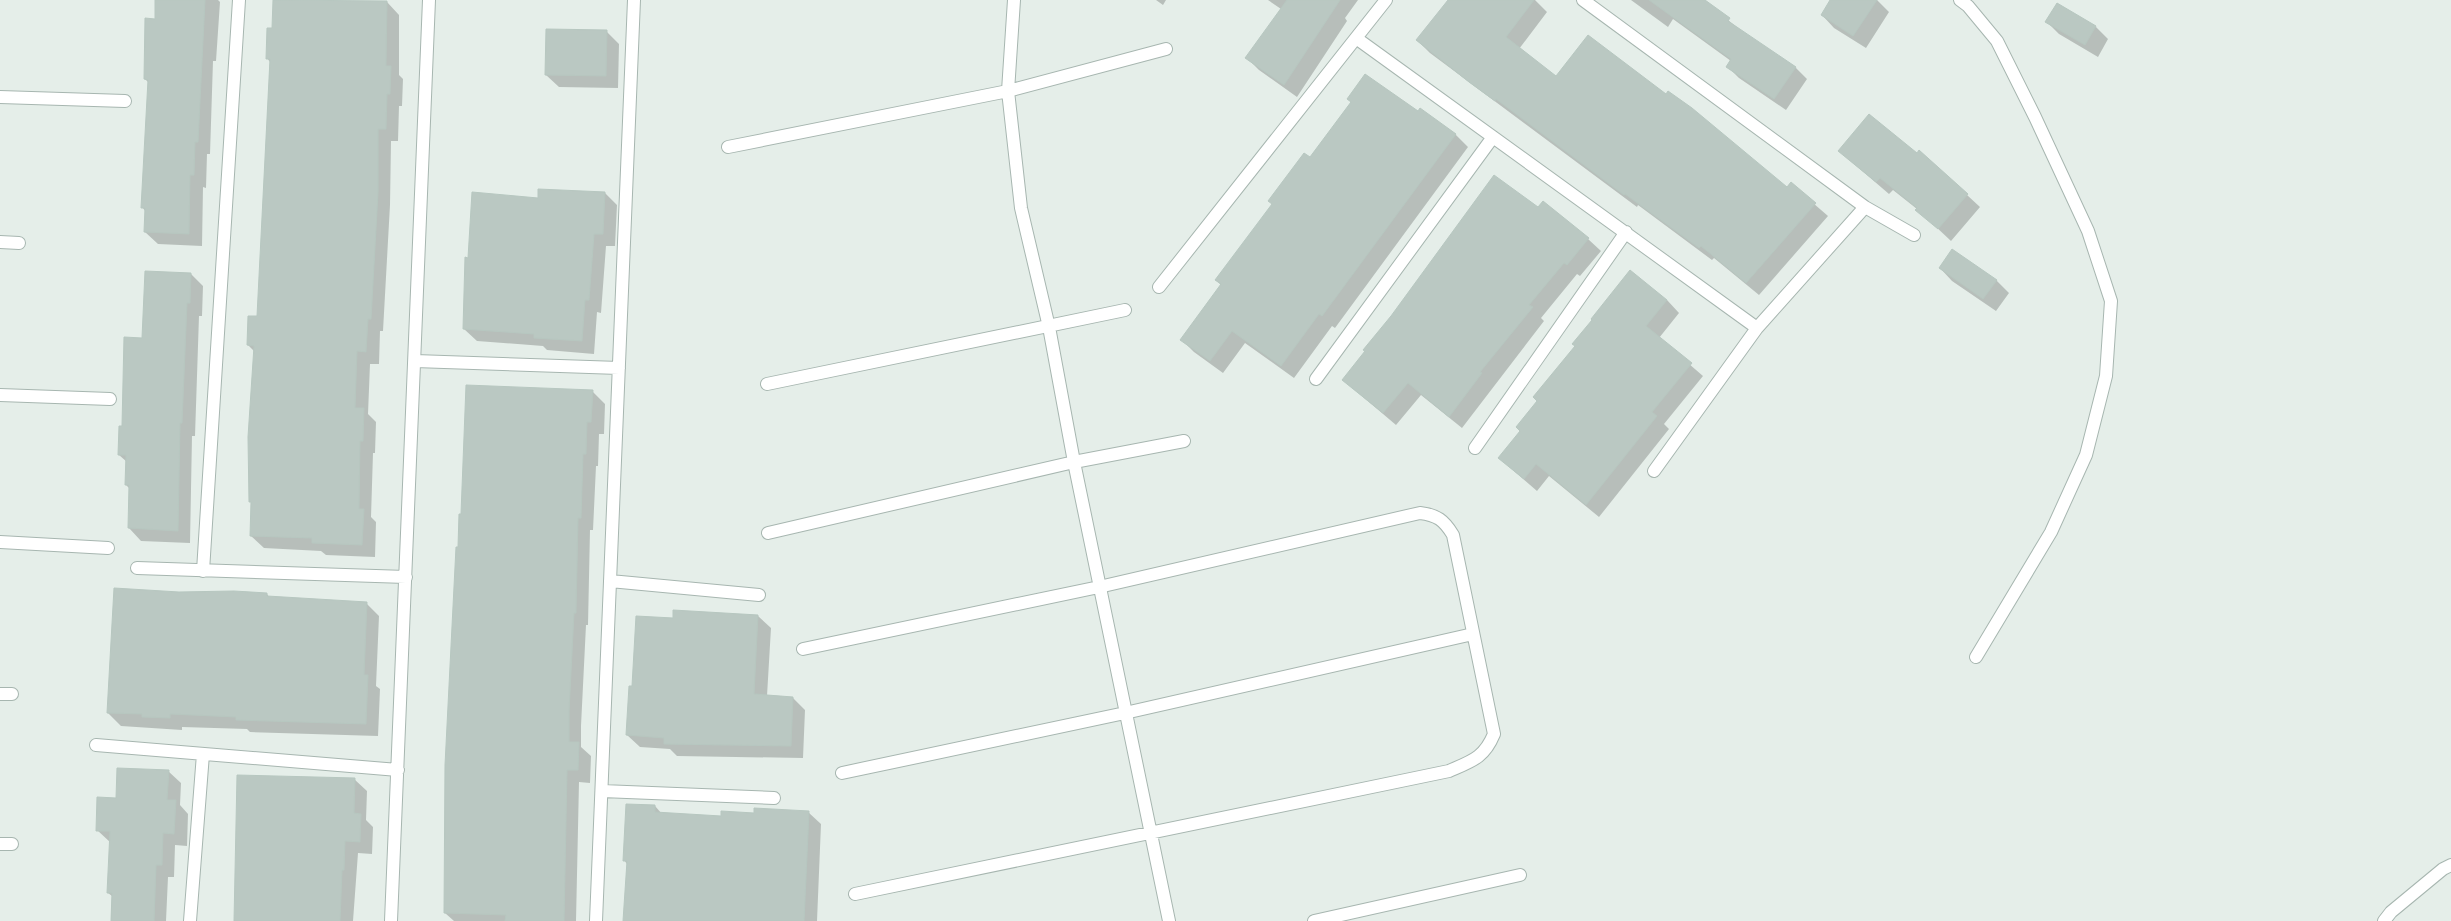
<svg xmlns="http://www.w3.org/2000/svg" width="2451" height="921" viewBox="0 0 2451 921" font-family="'PT Sans',sans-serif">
	<rect width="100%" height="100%" fill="#e5eee9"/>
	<path fill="#0003" d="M156 0H218L220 2 216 61H213L210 154H207L206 188 203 187 202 246 158 244 145 232 146 212 142 207 149 83 145 79 156 20Z
		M274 0 387 2 399 15V75L403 79 402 106H399L398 141H391L390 205 383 331H380L379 364H370L368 414 376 422 375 453H373L371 517 376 522 375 557 326 555 321 551 264 548 251 536 252 504 250 501 255 352 248 345 258 317 270 62 267 58 273 29Z
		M1156 0H1166L1163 5Z
		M1268 0H1358L1345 18 1347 21 1297 97 1259 70 1247 58 1281 9Z
		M1449 0H1535L1547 12 1519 49 1556 78 1787 189 1791 184 1828 216 1759 295 1714 258 1712 260 1638 205 1637 207 1430 53 1417 40Z
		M1631 0H1704L1740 30 1796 68 1807 79 1786 110 1739 78 1727 66 1731 61 1673 19 1668 27Z
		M1832 0H1877L1889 12 1866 48 1834 28 1822 15Z
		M2057 4 2096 27 2108 39 2098 57 2059 34 2047 22Z
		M606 31 619 44 618 88 559 87 546 75Z
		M1418 113 1455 134 1468 147 1335 328 1332 326 1294 378 1245 343 1223 373 1194 352 1182 340 1221 285 1216 280 1310 159Z
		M1839 151 1967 195 1980 207 1951 241 1917 209 1893 190 1889 194Z
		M605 193 617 205 615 246H606L601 313 597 312 594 354 547 350 543 346 477 341 464 329 469 259 539 199Z
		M1538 208 1588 239 1601 251 1580 276 1577 274 1541 318 1544 321 1462 428 1421 395 1396 425 1343 380Z
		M1940 268 1996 280 2009 293 1996 311 1952 281Z
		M191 274 203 286 202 316H199L195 436H192L190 543 141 541 129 528 130 489 126 485 127 462 119 455 123 427 143 339Z
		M1667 300 1679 313 1659 338 1703 376 1664 424 1669 429 1599 517 1549 476 1537 491 1499 458Z
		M592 391 605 404 604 434H599L598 466H596L593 530H590L588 625H586L581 726V747L591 756 590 783 579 782 576 921H454L445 913 459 548Z
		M179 593 267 594 269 597 366 603 379 616 376 686 380 689 378 736 250 732 247 729 182 727V730L121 726 108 713Z
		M674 611 758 616 771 628 767 696 793 698 805 710 803 758 677 756 670 749 640 747 627 735 633 687 674 619Z
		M168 771 181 783 180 805 188 814 187 846 175 845 174 877H168L166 921H111L112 896 108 893 111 843 97 830 117 799Z
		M354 779 367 791 366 820 373 827 372 854 358 853 353 921H235Z
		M655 806 662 814 722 817 808 812 821 824 817 921H624L627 864 624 860Z"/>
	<path fill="#bac8c2" stroke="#b7c7c0" d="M155 0H205L198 142H195L194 175H190L189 234 144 232 145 208H141L148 80 144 79 145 18 155 19Z
		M273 0 387 1 386 66H391L390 94H387L386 129H378V192L371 319H368L366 352 357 351 355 408H364L363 441H360L359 509H364L362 545 312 543V538L250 536 251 502H249L248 437 254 346 247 345 248 316H257L270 59H266L267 28H272Z
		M1287 0H1340L1284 85 1245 58Z
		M1448 0H1534L1506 37 1556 76 1588 35 1666 94 1668 91 1692 108 1787 187 1791 182 1816 203 1746 283 1701 246 1699 248 1625 194 1624 195 1496 99 1495 101 1469 82 1416 40Z
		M1649 0H1705L1730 18 1728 21 1796 67 1774 99 1726 67 1731 59Z
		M1830 0H1877L1853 36 1821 15Z
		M2057 3 2096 26 2085 45 2045 22Z
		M546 29 607 30 606 76 545 75Z
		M1365 74 1418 111 1420 108 1456 134 1322 316 1319 314 1281 366 1232 331 1210 361 1180 340 1221 284 1215 280 1272 204 1268 201 1304 153 1310 157 1351 102 1347 99Z
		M1869 114 1917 153 1919 150 1968 194 1938 229 1915 210 1917 208 1880 178 1876 182 1838 151Z
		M1494 175 1538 207 1543 201 1589 238 1567 265 1564 263 1529 305 1533 307 1480 372 1482 373 1449 417 1408 383 1383 413 1342 380 1365 351 1363 350 1391 316Z
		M538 189 605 192 603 234H594L589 300H585L582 341 534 338V334L463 329 465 257 468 258 472 192 538 198Z
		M1952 249 1997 280 1983 299 1939 268Z
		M1630 270 1667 300 1646 326 1692 363 1652 412 1657 416 1586 505 1536 464 1524 479 1498 458 1520 431 1516 427 1537 401 1533 397 1575 346 1572 344 1592 320 1591 319Z
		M145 271 191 273 190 303H187L182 423H180L178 531 128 528 129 485H125L126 455H118L119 426H122L124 337 142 338Z
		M466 385 593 390 591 422H587L586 454H583L581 518H578L576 613H574L569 712V742H579L578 770H567L564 921H505L506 915 444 913 445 765 456 547H458L459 514H461Z
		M114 588 179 592 234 591 267 593V596L367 602 364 675H368L366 724 236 720V717L170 714V718L142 717V714L107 713Z
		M673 610 758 615 754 694 793 697 791 746 664 744V738L626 735 629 686H632L636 616 673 618Z
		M117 768 169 770 167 800H176L174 834 163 833 162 865H156L154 921H111L112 893H107L110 831H96L97 797 116 798Z
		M237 775 355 778 354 813 361 814 360 842 345 841 344 870H342L340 921H234Z
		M626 804 655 805V812L721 816V811L754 813V808L809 811 804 921H623L627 861H623Z"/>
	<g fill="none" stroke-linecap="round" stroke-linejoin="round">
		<defs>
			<path id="minor" d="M1014 0 1008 91 1021 208 1049 327 1074 462 1169 921
				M1583 0 1865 207 1914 235
				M1960 0 1968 6 1997 41 2035 117 2088 231 2111 301 2106 376 2086 455 2051 532 1976 657
				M1356 38 1757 328
				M0 97 125 101
				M728 147 1008 91 1166 49
				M0 242 19 243
				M1159 287 1386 0
				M415 361 619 368
				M1316 379 1493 137
				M767 384 1125 310
				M0 395 110 399
				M1475 448 1626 232
				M1654 471 1757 328 1865 207
				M768 533 1074 462 1184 441
				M0 542 108 548
				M137 568 406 577
				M203 571 239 0
				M610 581 759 595
				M803 649 1099 587 1420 513C1437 515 1444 520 1453 535L1494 734C1484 758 1472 761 1449 771L855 894
				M0 694H12
				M96 745 398 770
				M842 773 1125 713 1473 634
				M602 791 774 798
				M0 844H12
				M190 921 203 754
				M391 921 429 0
				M596 921 634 0
				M1314 921 1520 875
				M2384 921 2391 912 2443 869 2451 865"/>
		</defs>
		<use href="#minor" stroke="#a7b6b0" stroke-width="14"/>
		<use href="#minor" stroke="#fff" stroke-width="12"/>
	</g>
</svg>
